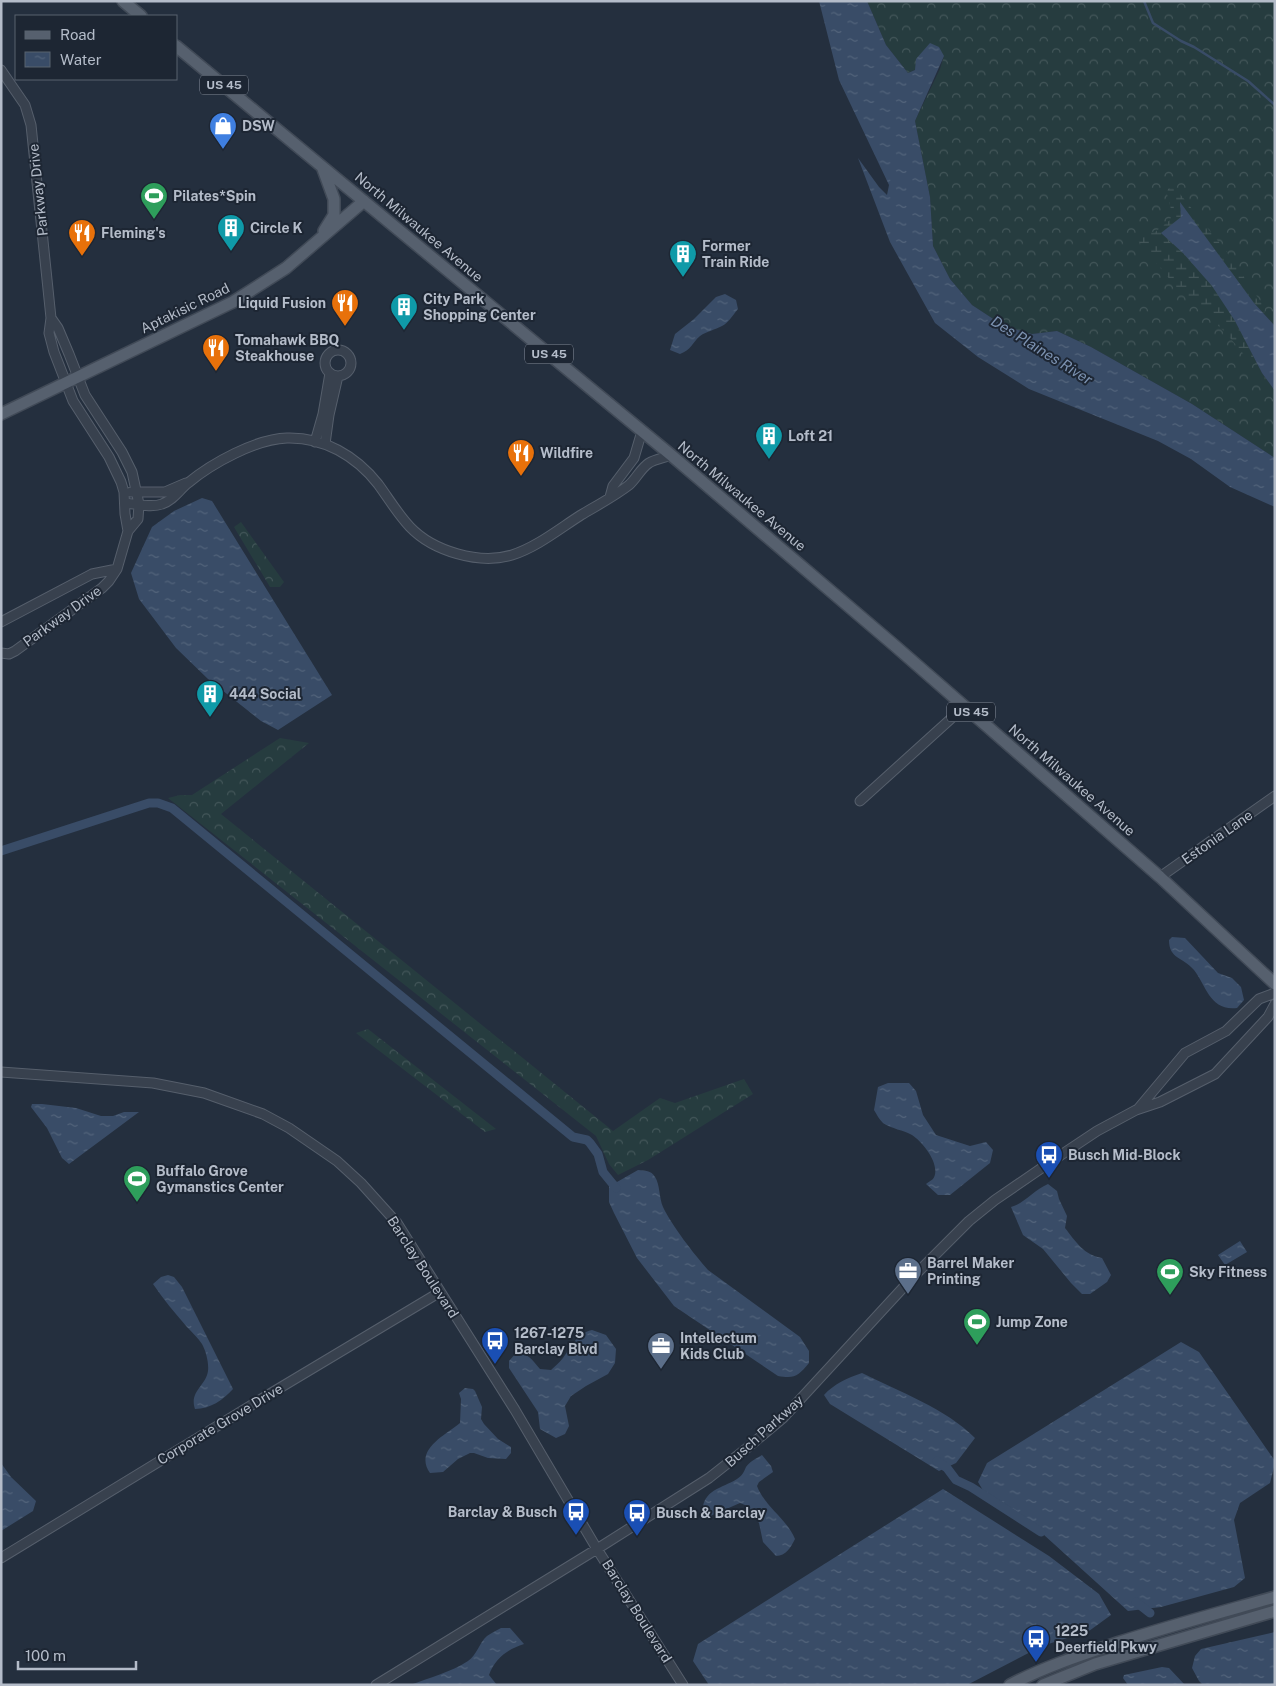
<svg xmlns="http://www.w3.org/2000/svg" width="1276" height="1686" viewBox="0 0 1276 1686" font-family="'Public Sans',sans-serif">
	<defs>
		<pattern id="forest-crowns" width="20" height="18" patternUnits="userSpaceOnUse" patternTransform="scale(1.25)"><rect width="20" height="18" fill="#263c3f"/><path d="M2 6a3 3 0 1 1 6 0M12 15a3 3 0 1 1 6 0" fill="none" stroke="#435659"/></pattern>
		<pattern id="wetland-marsh" width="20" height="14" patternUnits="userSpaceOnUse" patternTransform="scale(1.25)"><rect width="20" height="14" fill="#263c3f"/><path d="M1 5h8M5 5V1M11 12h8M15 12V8" fill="none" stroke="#435659"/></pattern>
		<pattern id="water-ripples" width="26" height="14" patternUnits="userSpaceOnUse" patternTransform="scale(1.25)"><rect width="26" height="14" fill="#394c67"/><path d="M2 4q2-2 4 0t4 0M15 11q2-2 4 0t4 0" fill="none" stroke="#53647b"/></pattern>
	</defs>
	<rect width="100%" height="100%" fill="#242f3e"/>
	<path fill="url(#forest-crowns)" d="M867 1H1275V326L1254 303 1235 321 1262 373 1275 391V458L1192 404 1091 347 1057 331 1032 334 1004 326 972 305 950 279 933 246 930 197 915 121 940 69 944 56 908 73 886 45Z
		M241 522 284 582 280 587H270L234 527Z
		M280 738 309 743 221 814 613 1131 660 1098 675 1103 744 1079 753 1094 648 1160 618 1175 609 1164 596 1136 168 798 180 795H192Z
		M368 1029 496 1129 485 1132 356 1033Z"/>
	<path fill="url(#wetland-marsh)" d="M1172 187 1180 194 1226 251 1265 308 1264 314 1254 303 1180 203 1181 217 1161 234C1179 250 1197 267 1212 286 1231 309 1243 336 1256 362L1254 364 1251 363 1226 333 1176 287 1135 237 1142 231 1155 232 1170 220 1172 213 1167 194 1168 189Z"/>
	<path fill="url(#water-ripples)" d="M819 1H867L886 45 908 73 915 70 916 59 930 43 939 47 944 56 915 121 930 197 933 246 950 279 972 305 1004 326 1032 334 1057 331 1091 347 1192 404 1275 458V507L1230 487 1191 459 1158 441 1029 389 978 357 935 323 890 242 858 158 879 187 887 195 889 185 839 80Z
		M1180 202 1254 303 1275 326V391L1262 373 1235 321 1212 286 1183 253 1161 233 1181 217Z
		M725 294 736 300 738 309C733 315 728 323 722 326 715 330 707 331 700 336 692 343 691 350 680 354L670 350 675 334 694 319 716 297Z
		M202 498 212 501 332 695 278 730 261 721 208 679 176 648 139 599 131 573 152 527 174 511Z
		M1172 937 1185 938 1218 973 1232 978 1241 987 1244 1000 1237 1008C1210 1011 1207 987 1194 970 1183 957 1169 959 1169 940Z
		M888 1083H909L916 1091 923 1115 936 1135 970 1146 986 1142 993 1150 990 1163 950 1195H938L926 1184C928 1182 931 1181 933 1179 942 1166 923 1142 912 1135 903 1130 892 1129 883 1123 879 1119 877 1115 874 1110L878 1087Z
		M32 1104H42L76 1108 101 1116H113L124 1112H139L69 1164 62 1158 47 1128 31 1107Z
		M638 1170C645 1171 651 1170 655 1177 660 1184 659 1198 663 1207 672 1226 694 1254 708 1270L800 1337 809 1351V1363C798 1376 795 1379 778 1376L674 1306 637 1258 614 1213 609 1202V1178L617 1182Z
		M1048 1184 1057 1191 1059 1199 1067 1216 1065 1228C1076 1242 1084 1255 1102 1258L1111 1275 1107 1282 1090 1294H1082L1071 1283 1043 1249 1023 1235 1011 1207C1025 1203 1034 1190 1048 1184Z
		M1240 1241 1247 1252 1225 1265 1218 1255Z
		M168 1275 174 1277 182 1287 233 1389C223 1400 210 1409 195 1409 189 1391 206 1386 208 1371 209 1363 206 1351 202 1344 198 1338 192 1332 187 1327 175 1313 163 1299 153 1284L161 1277Z
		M592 1330 606 1335 616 1349 615 1363 608 1374 586 1386 571 1396 565 1406 569 1426 565 1434 556 1438 540 1429 538 1412 509 1368V1361L516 1353C529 1353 532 1360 540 1369L551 1370C555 1366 559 1363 563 1358 572 1346 576 1334 592 1330Z
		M1181 1342 1199 1352 1275 1461V1463L1270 1483 1240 1503 1234 1520 1245 1578 1234 1587 1161 1607 1128 1611 1033 1525 987 1497 978 1482 987 1463Z
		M862 1373C900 1392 945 1408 975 1438L956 1463 939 1471 830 1404 824 1395C834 1384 847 1378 862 1373Z
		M465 1388 473 1389 475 1391 482 1407 481 1419 484 1424 498 1439 511 1447V1453L506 1459 488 1458 474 1453H470L458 1459 443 1472 430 1473C414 1450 444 1436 460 1423L461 1399 459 1393Z
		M762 1455 771 1466 773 1472 759 1482 757 1486C765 1507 787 1519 795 1539 791 1547 786 1556 776 1556L763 1542 759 1523 745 1505 740 1503 708 1517 703 1516C700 1490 721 1489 737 1479 742 1476 744 1472 746 1467 749 1462 757 1458 762 1455Z
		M1 1463 11 1477 36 1501 33 1511 1 1531Z
		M943 1489 1049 1556 1099 1594 1111 1615 1089 1631 1042 1646 967 1685H709L693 1661 698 1644Z
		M501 1628H510L524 1644C508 1649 495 1658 489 1675L497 1685H410C429 1678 451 1672 468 1661 477 1655 479 1643 487 1636 491 1633 496 1631 501 1628Z
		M1275 1632V1685H1203L1199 1681 1192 1668 1195 1656 1201 1649Z
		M1162 1667 1169 1668 1185 1685H1128L1123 1678 1124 1675Z"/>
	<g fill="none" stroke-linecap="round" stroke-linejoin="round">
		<path stroke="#394c67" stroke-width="2.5" d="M1144 1 1153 23 1181 41 1194 47 1248 81 1275 105"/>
		<path stroke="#394c67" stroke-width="9" d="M1 851 149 803H158L172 808 573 1137 587 1140 590 1143 598 1154 603 1172 616 1188
			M937 1461 947 1468 956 1480 971 1487 1041 1532
			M1136 1602 1150 1613"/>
		<defs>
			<path id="minor" d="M1 70 25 105 31 125 51 318 49 333 54 352 73 401 109 457 121 482 124 492 125 514 128 531
				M325 363a13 13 0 1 1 26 0a13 13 0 1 1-26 0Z
				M315 442 323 414 330 373
				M325 444 329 415 338 376
				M131 492H165L186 483
				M610 497 613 486 634 458 642 431
				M125 503C136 504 152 508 162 504 174 500 179 490 188 483 212 463 256 439 287 438 324 437 356 456 378 484 389 499 397 513 410 527 433 551 479 565 512 555 537 547 559 529 581 515 596 506 615 496 629 485 636 479 641 468 649 463 655 459 664 458 671 455
				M1 622 92 574 117 569
				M1 653 9 654 15 651 102 588 109 581 117 569 128 531 138 519 139 504 132 472 122 452 85 395 69 354 58 328 51 318
				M860 801 965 706
				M1160 877 1275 796
				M1 1072 153 1083 204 1093 263 1114 289 1128 337 1161 361 1183 397 1223 515 1410 597 1549 683 1685
				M1138 1109 1185 1053 1226 1031 1259 999 1275 993
				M1 1558 268 1395 440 1292
				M376 1685 597 1549 709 1478 747 1448 783 1418 912 1278 969 1221 995 1200 1046 1165 1097 1131 1136 1110 1160 1102 1215 1074 1268 1017 1275 1004"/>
			<path id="major" d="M123 1 141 16
				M176 46 671 455 894 645 1160 877 1275 984
				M323 169 334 199V215L324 231
				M1 414 233 302 286 268 364 201
				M1010 1685C1044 1667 1081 1655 1117 1643 1169 1626 1222 1612 1275 1597
				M1043 1685 1095 1664 1275 1611"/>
		</defs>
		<use href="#minor" stroke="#565f6c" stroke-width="11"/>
		<use href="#major" stroke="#414a57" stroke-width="14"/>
		<use href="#minor" stroke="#38414e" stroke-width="9"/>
		<use href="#major" stroke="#56606e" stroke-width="11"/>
	</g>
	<defs>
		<symbol id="shop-pin" viewBox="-11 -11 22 30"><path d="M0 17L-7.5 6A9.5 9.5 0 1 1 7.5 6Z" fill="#3f7fe0" stroke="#1d2633"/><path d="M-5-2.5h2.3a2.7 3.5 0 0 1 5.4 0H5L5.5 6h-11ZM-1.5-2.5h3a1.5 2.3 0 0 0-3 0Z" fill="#fff"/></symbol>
		<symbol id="stadium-pin" viewBox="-11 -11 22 30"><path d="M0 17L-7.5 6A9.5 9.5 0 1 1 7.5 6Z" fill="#2e9e5b" stroke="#1d2633"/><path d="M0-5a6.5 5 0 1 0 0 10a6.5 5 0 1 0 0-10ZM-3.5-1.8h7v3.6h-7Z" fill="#fff"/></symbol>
		<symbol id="building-pin" viewBox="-11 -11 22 30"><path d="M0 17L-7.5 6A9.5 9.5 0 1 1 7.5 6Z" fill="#0f9aa8" stroke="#1d2633"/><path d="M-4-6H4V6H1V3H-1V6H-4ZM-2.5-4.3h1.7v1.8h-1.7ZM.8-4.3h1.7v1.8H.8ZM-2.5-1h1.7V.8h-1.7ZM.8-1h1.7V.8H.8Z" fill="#fff"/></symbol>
		<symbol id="restaurant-pin" viewBox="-11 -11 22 30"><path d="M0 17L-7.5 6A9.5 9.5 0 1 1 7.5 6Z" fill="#e8710a" stroke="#1d2633"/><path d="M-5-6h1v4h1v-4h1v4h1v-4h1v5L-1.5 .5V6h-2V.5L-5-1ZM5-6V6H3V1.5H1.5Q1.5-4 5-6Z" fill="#fff"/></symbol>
		<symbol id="bus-pin" viewBox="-11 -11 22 30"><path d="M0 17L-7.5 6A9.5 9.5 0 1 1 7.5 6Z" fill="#1a4fb4" stroke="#1d2633"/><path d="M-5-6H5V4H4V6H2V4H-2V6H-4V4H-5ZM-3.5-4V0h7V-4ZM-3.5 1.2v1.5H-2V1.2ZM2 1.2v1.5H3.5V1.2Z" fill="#fff"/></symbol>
		<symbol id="office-pin" viewBox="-11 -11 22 30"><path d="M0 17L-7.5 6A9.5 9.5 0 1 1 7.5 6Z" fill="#5c6f8a" stroke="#1d2633"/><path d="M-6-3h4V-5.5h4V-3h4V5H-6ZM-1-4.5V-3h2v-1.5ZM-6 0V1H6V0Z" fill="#fff"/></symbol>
	</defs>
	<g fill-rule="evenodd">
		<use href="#shop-pin" x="207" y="110" width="32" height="43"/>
		<use href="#stadium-pin" x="138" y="180" width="32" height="43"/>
		<use href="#building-pin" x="215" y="212" width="32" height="43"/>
		<use href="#restaurant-pin" x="66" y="217" width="32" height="43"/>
		<use href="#building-pin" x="667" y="238" width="32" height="43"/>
		<use href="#restaurant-pin" x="329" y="287" width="32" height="43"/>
		<use href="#building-pin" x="388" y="291" width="32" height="43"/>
		<use href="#restaurant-pin" x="200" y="332" width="32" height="43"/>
		<use href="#building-pin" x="753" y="420" width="32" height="43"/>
		<use href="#restaurant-pin" x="505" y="437" width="32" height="43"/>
		<use href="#building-pin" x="194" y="678" width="32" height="43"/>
		<use href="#bus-pin" x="1033" y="1139" width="32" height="43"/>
		<use href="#stadium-pin" x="121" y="1163" width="32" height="43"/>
		<use href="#office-pin" x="892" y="1255" width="32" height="43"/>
		<use href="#stadium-pin" x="1154" y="1256" width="32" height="43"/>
		<use href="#stadium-pin" x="961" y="1306" width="32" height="43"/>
		<use href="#bus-pin" x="479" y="1325" width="32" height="43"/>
		<use href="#office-pin" x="645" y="1330" width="32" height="43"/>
		<use href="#bus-pin" x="560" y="1496" width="32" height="43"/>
		<use href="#bus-pin" x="621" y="1497" width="32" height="43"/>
		<use href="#bus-pin" x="1020" y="1623" width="32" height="43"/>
	</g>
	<g text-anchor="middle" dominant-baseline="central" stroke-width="4" stroke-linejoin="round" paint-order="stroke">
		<g fill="#1d2633" stroke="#878f9c" stroke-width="1">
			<rect x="200" y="75.5" width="48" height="19" rx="4"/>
			<rect x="525" y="344.5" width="48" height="19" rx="4"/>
			<rect x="947" y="702.5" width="48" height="19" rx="4"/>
		</g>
		<g font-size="12" font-weight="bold" fill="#b4bcc9">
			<text x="224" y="85">US 45</text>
			<text x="549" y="354">US 45</text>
			<text x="971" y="712">US 45</text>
		</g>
		<g font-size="14" font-weight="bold" fill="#b4bcc9" stroke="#1d2633" text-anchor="start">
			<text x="242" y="126">DSW</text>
			<text x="173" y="196">Pilates*Spin</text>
			<text x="250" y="228">Circle K</text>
			<text x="101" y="233">Fleming's</text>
			<text x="702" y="246">Former<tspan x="702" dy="16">Train Ride</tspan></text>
			<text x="423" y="299">City Park<tspan x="423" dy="16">Shopping Center</tspan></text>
			<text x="326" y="303" text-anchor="end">Liquid Fusion</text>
			<text x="235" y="340">Tomahawk BBQ<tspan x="235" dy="16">Steakhouse</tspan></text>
			<text x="788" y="436">Loft 21</text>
			<text x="540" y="453">Wildfire</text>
			<text x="229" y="694">444 Social</text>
			<text x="1068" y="1155">Busch Mid-Block</text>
			<text x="156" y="1171">Buffalo Grove<tspan x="156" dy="16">Gymanstics Center</tspan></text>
			<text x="927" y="1263">Barrel Maker<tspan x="927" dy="16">Printing</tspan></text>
			<text x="1189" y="1272">Sky Fitness</text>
			<text x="996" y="1322">Jump Zone</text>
			<text x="514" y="1333">1267-1275<tspan x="514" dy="16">Barclay Blvd</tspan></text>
			<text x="680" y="1338">Intellectum<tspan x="680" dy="16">Kids Club</tspan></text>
			<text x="557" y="1512" text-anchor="end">Barclay &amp; Busch</text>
			<text x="656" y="1513">Busch &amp; Barclay</text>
			<text x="1055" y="1631">1225<tspan x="1055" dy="16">Deerfield Pkwy</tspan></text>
		</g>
		<g font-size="14" fill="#b4bcc9" stroke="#1d2633">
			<text transform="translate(38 190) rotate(-96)">Parkway Drive</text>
			<text transform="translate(419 227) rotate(40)">North Milwaukee Avenue</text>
			<text transform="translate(185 308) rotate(-26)">Aptakisic Road</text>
			<text transform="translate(742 496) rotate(40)">North Milwaukee Avenue</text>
			<text transform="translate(62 616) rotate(-36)">Parkway Drive</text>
			<text transform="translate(1072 780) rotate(41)">North Milwaukee Avenue</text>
			<text transform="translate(1217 837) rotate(-35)">Estonia Lane</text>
			<text transform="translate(423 1267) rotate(57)">Barclay Boulevard</text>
			<text transform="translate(220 1424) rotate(-31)">Corporate Grove Drive</text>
			<text transform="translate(764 1431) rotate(-42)">Busch Parkway</text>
			<text transform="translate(637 1611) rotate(58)">Barclay Boulevard</text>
		</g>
		<g font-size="15" font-style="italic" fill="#7c92b1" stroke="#1d2633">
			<text transform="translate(1042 350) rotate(32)">Des Plaines River</text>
		</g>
	</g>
	<rect width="1276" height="1686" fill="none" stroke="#b4bcc9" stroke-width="5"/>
	<rect x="15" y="15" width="162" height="65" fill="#1d2633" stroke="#59626f"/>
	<rect x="25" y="31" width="25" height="8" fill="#56606e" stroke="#59626f"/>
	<text x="60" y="40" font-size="15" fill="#b4bcc9">Road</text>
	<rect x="25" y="52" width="25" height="15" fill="url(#water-ripples)" stroke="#59626f"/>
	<text x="60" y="65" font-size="15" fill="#b4bcc9">Water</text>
	<path d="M18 1661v8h118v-8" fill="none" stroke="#b4bcc9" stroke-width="2.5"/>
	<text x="25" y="1661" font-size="15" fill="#b4bcc9" stroke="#1d2633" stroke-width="4" paint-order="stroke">100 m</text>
</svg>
